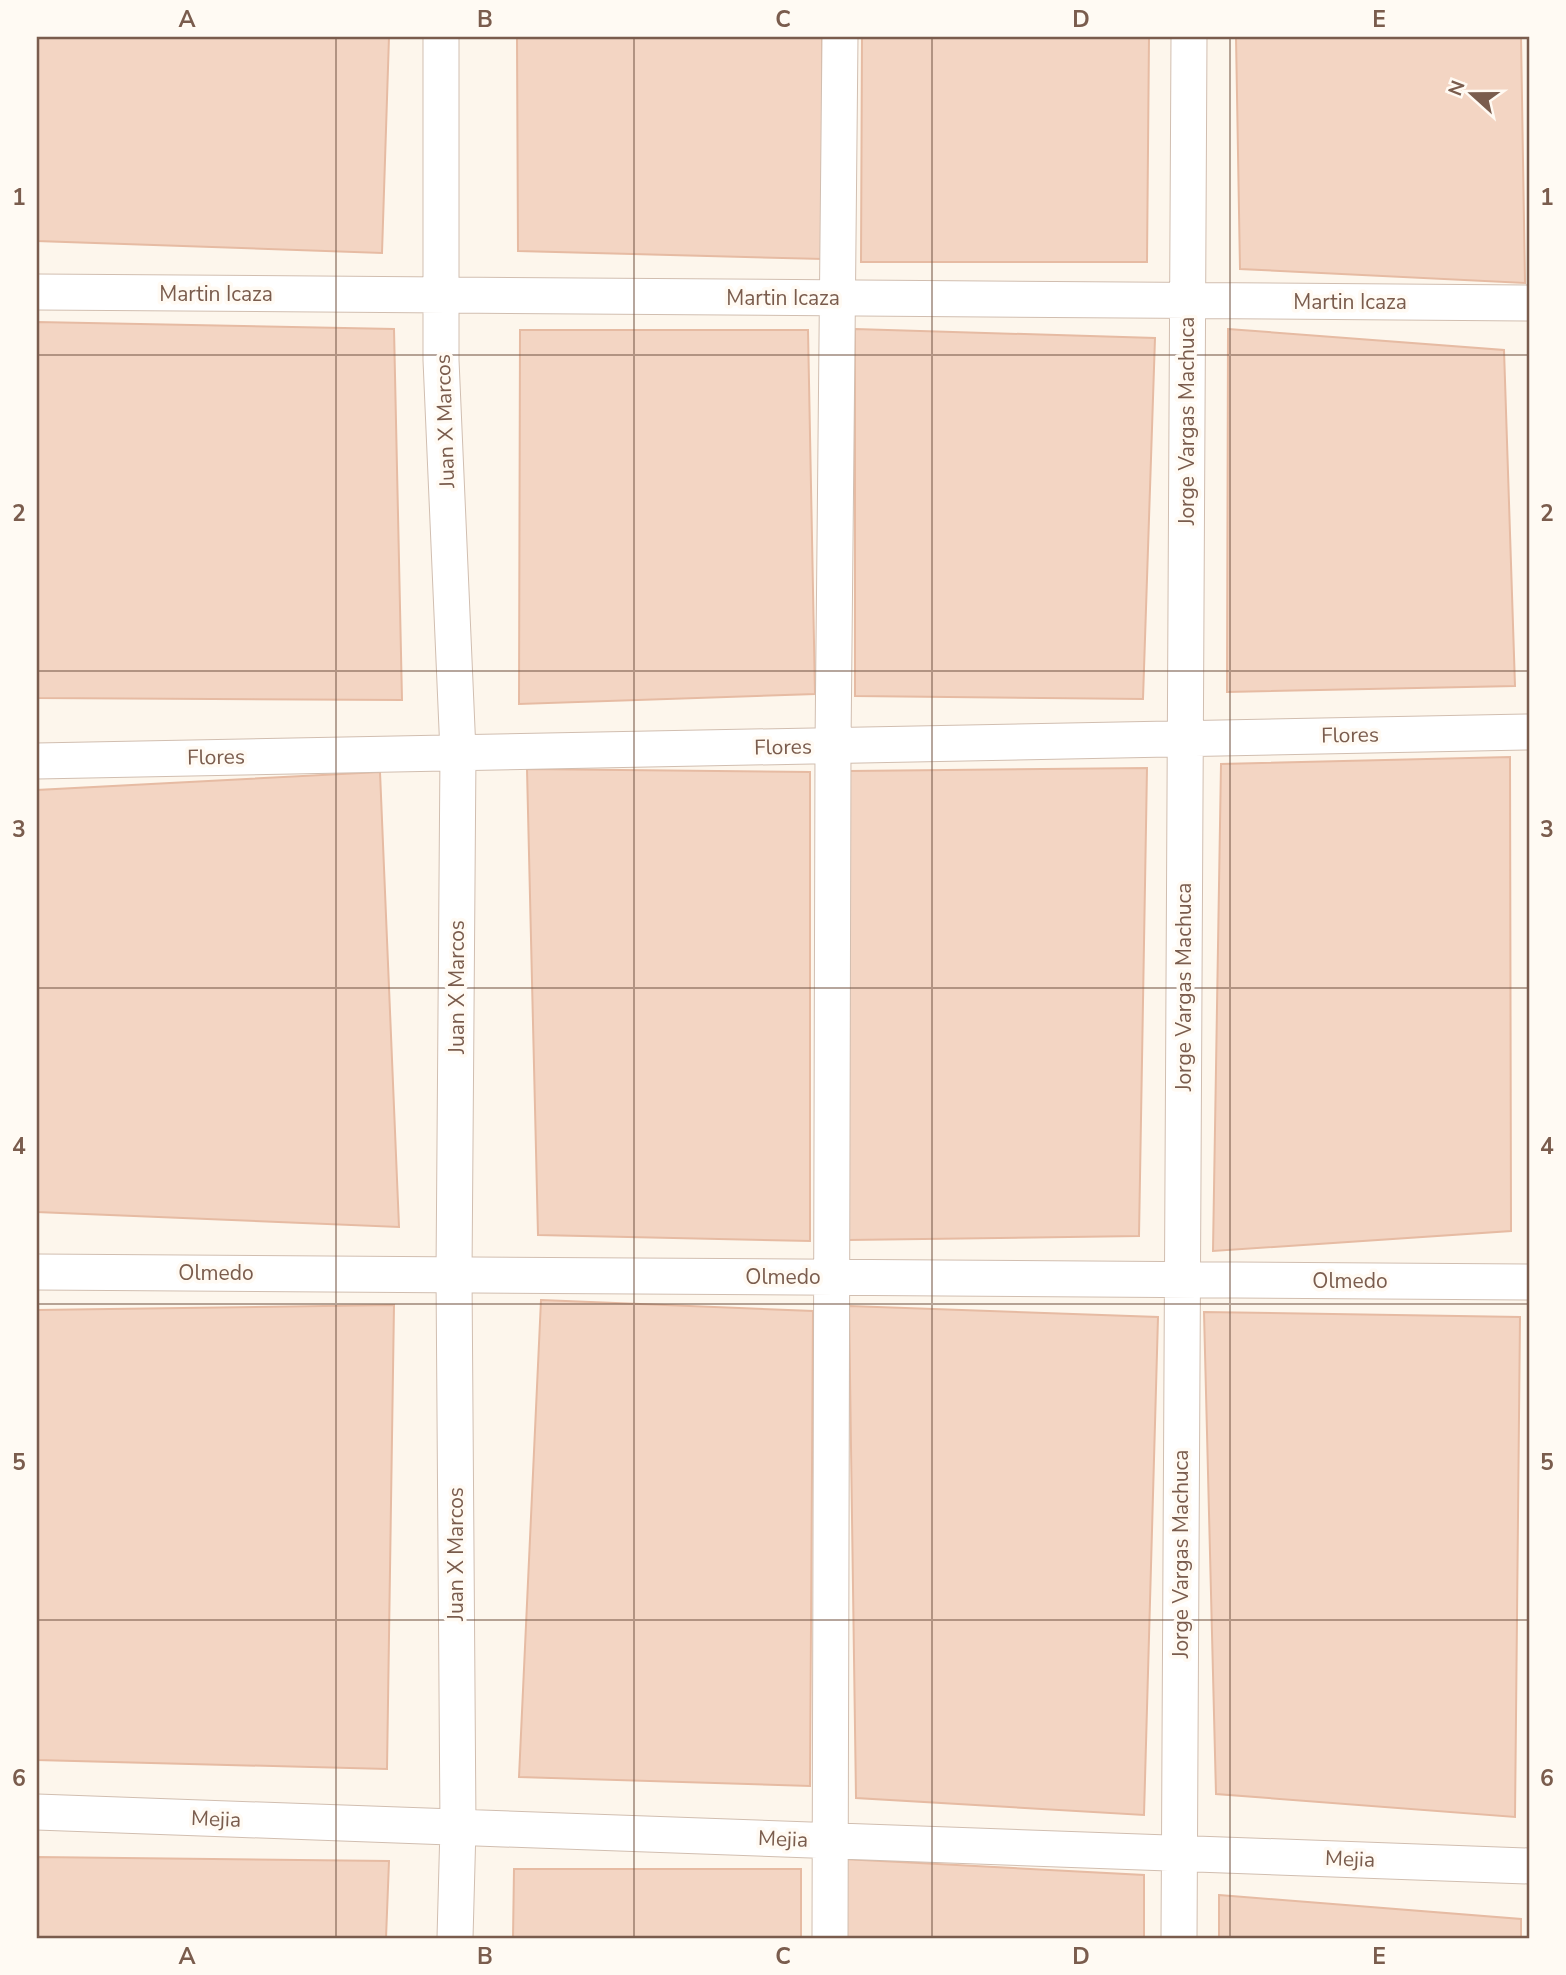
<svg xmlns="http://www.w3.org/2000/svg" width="1566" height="1975" viewBox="0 0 1566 1975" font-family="'Nunito Sans',sans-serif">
	<rect width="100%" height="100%" fill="#fdf6ec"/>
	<path fill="#f3d5c3" stroke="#e6bba3" stroke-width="2" d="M37 37H389L382 253 37 241Z
		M517 37H822L823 259 518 251Z
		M862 37H1149L1147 262H861Z
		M1236 37H1521L1525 283 1240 269Z
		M37 322 394 329 402 700 37 698Z
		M855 329 1155 338 1143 699 855 696Z
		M1228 329 1504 350 1515 686 1227 692Z
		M520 330H808L815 694 519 704Z
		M1510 757 1511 1231 1213 1251 1221 764Z
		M1147 768 1139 1236 848 1240 850 771Z
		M527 769 810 772V1241L538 1235Z
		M380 772 399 1227 37 1212V790Z
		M541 1300 813 1311 810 1786 519 1777Z
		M394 1305 387 1769 37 1760V1310Z
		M849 1306 1158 1317 1144 1815 856 1798Z
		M1204 1312 1520 1317 1515 1817 1216 1794Z
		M37 1857 389 1861 386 1938H37Z
		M843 1859 1144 1875V1938H844Z
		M514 1869H801V1938H513Z
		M1219 1895 1521 1919V1938H1219Z"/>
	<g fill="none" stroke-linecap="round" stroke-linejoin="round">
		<defs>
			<path id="minor" d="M441 37V360L458 752 454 1275 458 1827 455 1938
				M37 292 1529 303
				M37 761 1529 732
				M37 1272 1529 1282
				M37 1812 1529 1866
				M830 1938 833 746 840 37
				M1179 1938 1189 37"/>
		</defs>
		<use href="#minor" stroke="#d1beb0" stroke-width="37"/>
		<use href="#minor" stroke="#fff" stroke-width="35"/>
	</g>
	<path fill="none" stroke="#7a5c4d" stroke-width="2" stroke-opacity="0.55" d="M336 37V1938M634 37V1938M932 37V1938M1230 37V1938M37 355H1529M37 671H1529M37 988H1529M37 1304H1529M37 1620H1529"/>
	<g text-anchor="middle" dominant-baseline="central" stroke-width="7" stroke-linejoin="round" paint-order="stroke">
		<g font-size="21" fill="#7a5c4d" stroke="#fffaf3">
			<text x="216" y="294">Martin Icaza</text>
			<text x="783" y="298">Martin Icaza</text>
			<text x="1350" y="302">Martin Icaza</text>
			<text transform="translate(445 421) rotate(-92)">Juan X Marcos</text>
			<text transform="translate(1187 421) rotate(-90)">Jorge Vargas Machuca</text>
			<text transform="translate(1350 735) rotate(-1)">Flores</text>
			<text transform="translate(783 747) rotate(-1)">Flores</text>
			<text transform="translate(216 757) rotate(-1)">Flores</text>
			<text transform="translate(457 987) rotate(-90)">Juan X Marcos</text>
			<text transform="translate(1184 987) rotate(-90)">Jorge Vargas Machuca</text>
			<text x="216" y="1273">Olmedo</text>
			<text x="783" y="1277">Olmedo</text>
			<text x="1350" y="1281">Olmedo</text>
			<text transform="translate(456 1554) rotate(-90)">Juan X Marcos</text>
			<text transform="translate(1181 1554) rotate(-90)">Jorge Vargas Machuca</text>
			<text transform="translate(216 1819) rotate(2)">Mejia</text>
			<text transform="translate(783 1839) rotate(2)">Mejia</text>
			<text transform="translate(1350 1859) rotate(2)">Mejia</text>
		</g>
	</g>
	<rect width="1566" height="1975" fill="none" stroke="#fffaf3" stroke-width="77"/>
	<g transform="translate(1472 94) rotate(291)" stroke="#fffaf3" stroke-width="5" paint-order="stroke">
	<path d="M0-5L12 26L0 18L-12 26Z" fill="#7a5c4d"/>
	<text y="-10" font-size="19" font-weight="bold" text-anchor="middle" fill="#7a5c4d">N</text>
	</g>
	<rect x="38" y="38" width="1490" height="1899" fill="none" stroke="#7a5c4d" stroke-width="2.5"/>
	<g font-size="23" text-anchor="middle" font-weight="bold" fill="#7a5c4d">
		<text x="187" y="27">A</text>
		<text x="485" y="27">B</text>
		<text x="783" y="27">C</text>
		<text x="1081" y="27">D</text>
		<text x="1379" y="27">E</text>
		<text x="19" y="205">1</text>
		<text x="1547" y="205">1</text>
		<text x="19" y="521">2</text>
		<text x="1547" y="521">2</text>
		<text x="19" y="837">3</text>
		<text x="1547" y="837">3</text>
		<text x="19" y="1154">4</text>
		<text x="1547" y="1154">4</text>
		<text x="19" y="1470">5</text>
		<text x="1547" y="1470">5</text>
		<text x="19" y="1786">6</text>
		<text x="1547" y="1786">6</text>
		<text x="187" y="1964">A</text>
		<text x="485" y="1964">B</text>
		<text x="783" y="1964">C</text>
		<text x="1081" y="1964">D</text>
		<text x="1379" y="1964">E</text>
	</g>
</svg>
